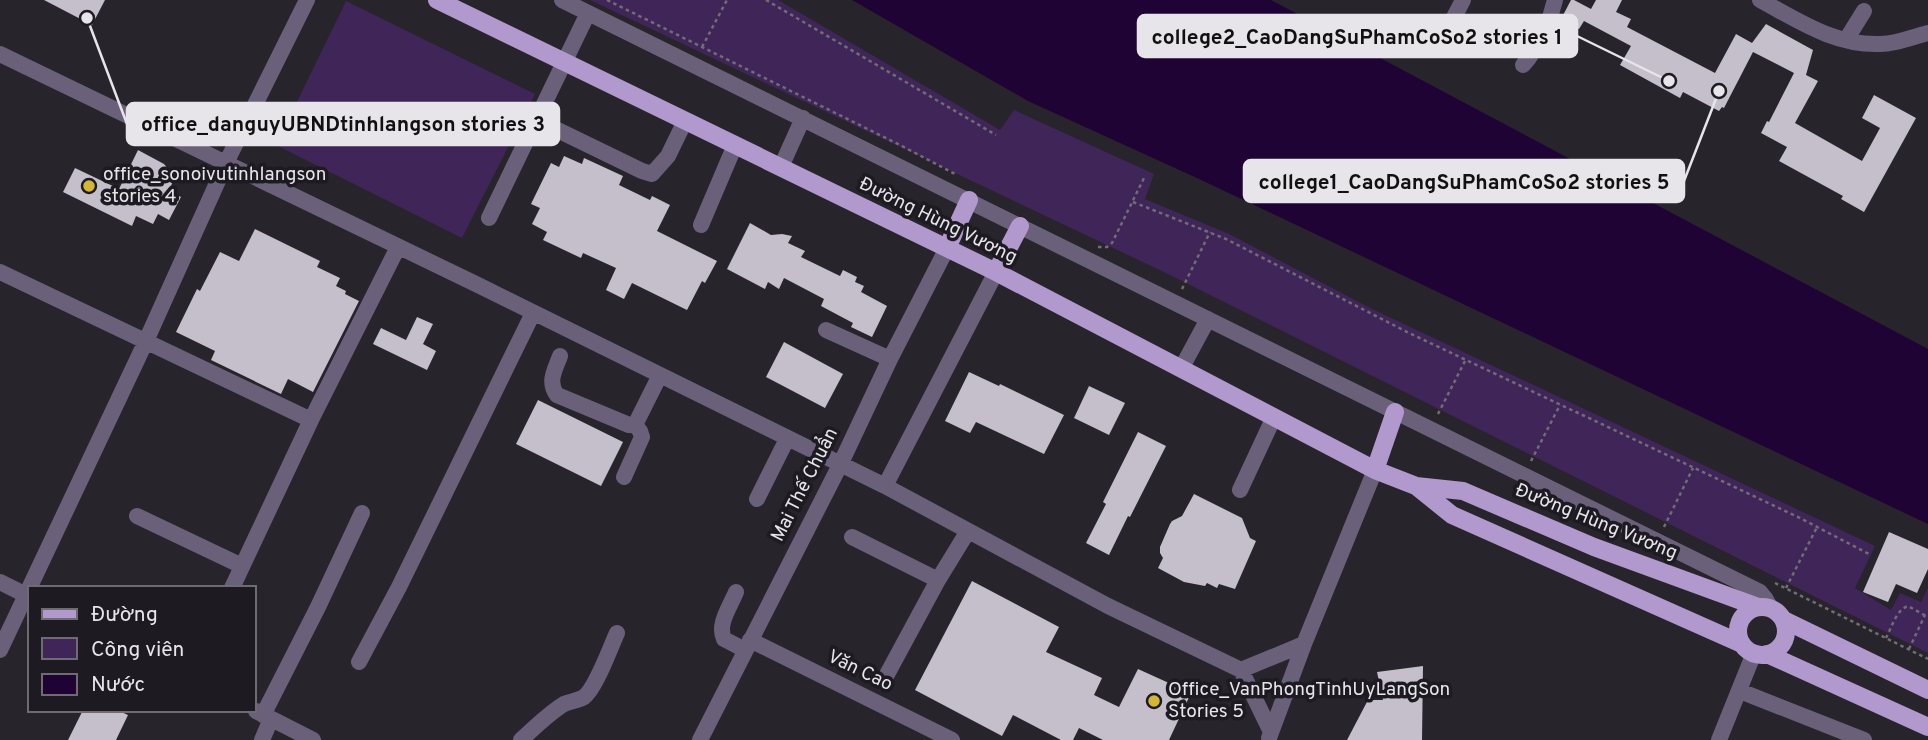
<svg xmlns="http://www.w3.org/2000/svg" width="1928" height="740" viewBox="0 0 1928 740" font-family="Overpass,sans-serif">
	<rect width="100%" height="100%" fill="#27242c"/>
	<path fill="#402559" d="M590 0H778L1000 130 1014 110 1154 174 1145 199 1229 234 1372 309 1875 546 1855 588 1891 610 1900 593 1921 602 1928 588V653L1166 273Z
		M346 1 535 94 462 238 276 145Z"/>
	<path fill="#200335" d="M852 0H1271L1928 349V524L1199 179 1028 101Z"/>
	<path fill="#c4bfca" d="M44 0H105L92 25Z
		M1571 0H1574L1591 9 1596 0H1622L1616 12 1631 19 1627 27 1715 73 1736 34 1752 43 1766 24 1813 50 1806 75 1818 81 1795 123 1862 161 1880 128 1862 118 1874 95 1916 118 1864 212 1841 199 1843 196 1779 161 1787 147 1761 133 1767 121 1769 122 1794 73 1753 52 1724 108 1722 107 1719 111 1683 92 1680 98 1620 65 1631 46 1584 21 1579 29 1560 21Z
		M138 150 164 164 169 170 173 181 169 191 181 197 169 220 158 214 153 224 136 216 132 226 63 192 75 168 119 189Z
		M564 156 582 164 584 158 623 176 619 185 650 200 652 196 670 205 657 231 717 261 705 283 702 281 687 310 632 283 624 299 606 290 616 268 583 253 581 258 543 240 547 232 532 224 540 208 531 204 551 163 559 167Z
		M750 223 771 235 782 234 792 236 788 243 805 251 801 257 840 276 843 270 857 277 855 282 864 286 861 292 887 306 872 337 851 327 853 323 821 306 824 299 784 278 779 289 768 282 765 289 727 269Z
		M255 229 320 261 317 267 340 278 336 286 346 291 345 294 359 301 313 392 288 379 281 394 211 360 215 351 176 332 197 289 200 291 220 252 239 261Z
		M417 317 433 324 423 344 436 351 427 370 373 344 381 328 406 340Z
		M784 342 843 374 825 408 766 377Z
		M969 372 999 386 1000 384 1064 415 1044 454 976 422 970 433 945 421Z
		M1089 386 1125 403 1109 435 1074 418Z
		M538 400 623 442 601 486 516 444Z
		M1138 432 1166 446 1130 517 1128 516 1109 555 1086 543 1106 504 1103 502Z
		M1194 494 1242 518 1250 538 1256 541 1235 589 1219 584 1217 588 1207 583 1205 586 1184 582 1158 568 1163 558 1160 553V547L1170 524 1172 521 1182 516Z
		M1889 532 1928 549V569L1917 593 1896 584 1888 602 1863 592Z
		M972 581 1059 627 1046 652 1102 678 1094 695 1119 707 1138 669 1191 693 1169 740H1103L1079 728 1073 740H1061L1013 715 1002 736 915 690Z
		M1423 666 1422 740H1347L1368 700H1383L1377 672Z
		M83 710H117L128 715 116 740H68Z"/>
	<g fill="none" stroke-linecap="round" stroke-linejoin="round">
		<path stroke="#706d74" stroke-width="2.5" stroke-dasharray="3.5 3.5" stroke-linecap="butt" d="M607 0 900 145 955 174
			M766 0 996 135
			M702 47 727 0
			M1133 202 1226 239 1409 333 1798 517 1869 554
			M1098 247H1107L1112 243 1144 178
			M1182 289 1210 232
			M1438 414 1465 361
			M1531 461 1560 405
			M1664 527 1693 468
			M1775 583 1928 659
			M1786 588 1817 527
			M1886 638C1892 627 1896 610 1908 606L1928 617
			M1909 649 1925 615"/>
		<path stroke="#6b6079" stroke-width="16" d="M562 0 1760 592 1765 598 1770 607
			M1760 0C1799 21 1835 46 1881 44 1896 44 1913 37 1928 33
			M1450 25 1463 0
			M1846 40 1864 11
			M0 54 478 285 885 486 1108 606 1241 670 1271 732
			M1523 65 1529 58 1547 28 1555 0
			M537 120 642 171 652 174 668 156 685 121
			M781 167 803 118
			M489 218 588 13
			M701 225 735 145
			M0 272 311 420
			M826 330 890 359
			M560 356C555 370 547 382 557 395L629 425H635L660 375
			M1181 369 1208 319
			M624 477 642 437 640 431 635 425
			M885 486 996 272
			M1240 490 1274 417
			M757 499 787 439
			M137 516 242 566
			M852 537 938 580
			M0 582 30 597
			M232 588 311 420 398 247
			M736 592C730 607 717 624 724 639L745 650
			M750 640 952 740
			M0 650 146 341 226 163 307 0
			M359 662 399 587 533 313
			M1241 670 1304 644
			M884 680 938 580 968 531
			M1740 691 1864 740
			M256 711 313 740
			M263 715 318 607 362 513
			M1269 738 1304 644 1375 470
			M262 740 271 719
			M521 740C534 728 548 714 564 704 570 701 578 701 584 697 596 688 610 648 617 633
			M700 740 840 465 890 359 947 248
			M1719 740 1754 653"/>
		<path stroke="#b299cd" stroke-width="18" d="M437 0 996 272 1375 470 1416 486 1463 491 1594 547 1758 607
			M947 248 969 200
			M996 272 1020 226
			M1375 470 1395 412
			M1416 486 1452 515 1742 644
			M1738 631a24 24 0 1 1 48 0a24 24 0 1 1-48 0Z
			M1784 620 1928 690
			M1767 654 1928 727"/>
	</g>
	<g fill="#d3b635" stroke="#1e1a22" stroke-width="2.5">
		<circle cx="89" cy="186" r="7"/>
		<circle cx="1154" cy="701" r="7"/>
	</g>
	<g text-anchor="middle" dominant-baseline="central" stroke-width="7" stroke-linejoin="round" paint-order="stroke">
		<g font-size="19" fill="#e7e5ea" stroke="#1e1a22" text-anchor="start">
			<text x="103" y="175">office_sonoivutinhlangson<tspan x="103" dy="22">stories 4</tspan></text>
			<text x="1168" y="690">Office_VanPhongTinhUyLangSon<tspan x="1168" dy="22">Stories 5</tspan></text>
		</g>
		<g font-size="19" fill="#e7e5ea" stroke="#1e1a22">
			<text transform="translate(938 221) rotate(26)">Đường Hùng Vương</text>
			<text transform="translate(805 485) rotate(-63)">Mai Thế Chuẩn</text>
			<text transform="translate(1596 522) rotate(22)">Đường Hùng Vương</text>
			<text transform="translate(860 671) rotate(26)">Văn Cao</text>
		</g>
	</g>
	<path fill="none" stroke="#e7e5ea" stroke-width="2.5" d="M1669 81L1577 36M87 18L127 124M1719 91L1684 181"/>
	<g fill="#e7e5ea" stroke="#1e1a22" stroke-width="2.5">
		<circle cx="1669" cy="81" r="7"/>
		<circle cx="87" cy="18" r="7"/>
		<circle cx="1719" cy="91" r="7"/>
	</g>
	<g fill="#e7e5ea" stroke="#e7e5ea" stroke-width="2.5">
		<rect x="1138" y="15" width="439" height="42" rx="7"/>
		<rect x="127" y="103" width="432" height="42" rx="7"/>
		<rect x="1244" y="160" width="440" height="42" rx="7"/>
	</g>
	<g font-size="21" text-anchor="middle" font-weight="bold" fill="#111">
		<text x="1357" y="44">college2_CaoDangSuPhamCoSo2 stories 1</text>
		<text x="343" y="131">office_danguyUBNDtinhlangson stories 3</text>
		<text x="1464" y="189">college1_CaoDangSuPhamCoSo2 stories 5</text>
	</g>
	<rect x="28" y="586" width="228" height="126" fill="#1e1a22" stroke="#6e6b72" stroke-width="2"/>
	<rect x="42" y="609" width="35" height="10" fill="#b299cd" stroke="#6e6b72" stroke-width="2"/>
	<text x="91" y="621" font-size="21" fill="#e7e5ea">Đường</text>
	<rect x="42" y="638" width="35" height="21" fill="#402559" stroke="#6e6b72" stroke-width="2"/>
	<text x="91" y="656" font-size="21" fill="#e7e5ea">Công viên</text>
	<rect x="42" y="674" width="35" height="21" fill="#200335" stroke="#6e6b72" stroke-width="2"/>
	<text x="91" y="691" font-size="21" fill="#e7e5ea">Nước</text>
</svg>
